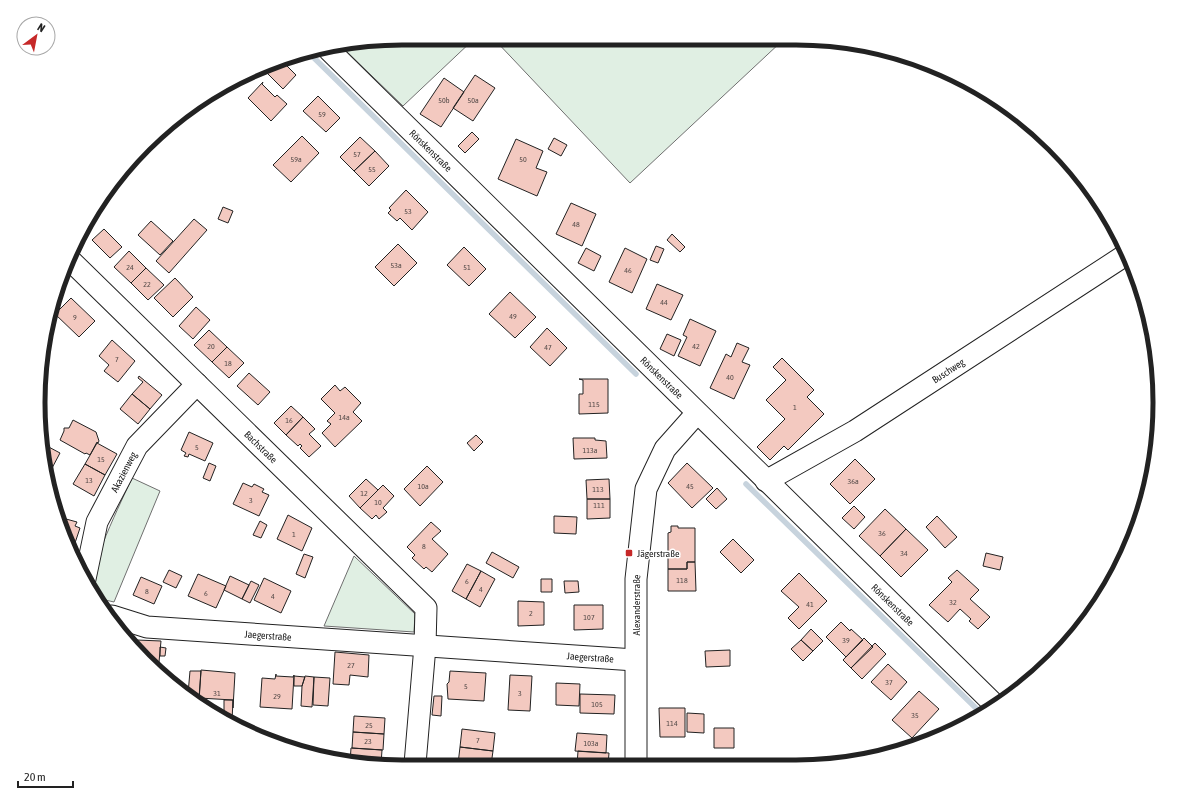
<svg xmlns="http://www.w3.org/2000/svg" width="1198" height="805" viewBox="0 0 1198 805" font-family="'Asap Condensed',sans-serif">
	<rect width="100%" height="100%" fill="#fff"/>
	<path fill="#e0efe3" stroke="#6f6f6f" d="M403 38 474 39 403 106 343 48Z
		M494 39 782 41 630 183Z
		M132 478 160 491 114 602C106 600 96 599 92 591 84 576 124 496 132 478Z
		M354 556 415 614 414 632 324 626Z"/>
	<g fill="none" stroke-linecap="round" stroke-linejoin="round">
		<path stroke="#c7d3dd" stroke-width="5.5" d="M309 53 636 374
			M746 484 982 714"/>
	</g>
	<path fill="#f3c9c0" stroke="#222" d="M275 62 279 66 283 62 296 75 283 89 263 69Z
		M475 75 495 88 473 121 453 108Z
		M444 78 464 92 441 127 420 114Z
		M263 82 262 84 275 97 277 95 287 104 271 121 248 98Z
		M318 96 340 118 326 132 303 111Z
		M472 132 479 139 465 153 458 146Z
		M302 136 319 153 291 182 273 165Z
		M360 137 375 151 354 171 340 157Z
		M554 138 567 145 561 156 548 149Z
		M516 139 543 151 536 168 547 172 537 196 498 179Z
		M375 151 389 166 369 186 354 171Z
		M406 190 428 212 412 230 400 218 397 221 388 213 391 210 389 208Z
		M571 203 596 214 582 246 556 234Z
		M223 207 233 211 228 223 218 219Z
		M194 219 207 230 169 273 156 261Z
		M151 221 173 241 160 255 138 235Z
		M104 229 122 247 110 258 92 240Z
		M672 234 685 247 680 252 667 240Z
		M398 244 417 263 394 286 375 267Z
		M656 246 664 249 658 263 650 260Z
		M464 247 486 269 469 286 447 265Z
		M586 248 601 256 594 271 578 263Z
		M625 248 647 259 632 293 609 282Z
		M129 251 146 268 131 283 114 267Z
		M146 268 164 285 148 300 131 283Z
		M175 278 193 297 173 317 154 298Z
		M657 284 683 295 671 320 646 309Z
		M510 292 536 317 515 338 489 314Z
		M71 298 95 321 79 337 55 314Z
		M196 307 210 320 193 339 179 326Z
		M690 319 716 331 700 366 678 356 687 337 683 335Z
		M547 328 567 348 550 366 530 347Z
		M209 330 227 347 212 362 194 345Z
		M667 334 681 340 674 356 660 349Z
		M112 340 135 361 118 382 104 371 109 365 99 356Z
		M737 343 749 348 742 362 750 365 734 399 710 388 726 354 731 357Z
		M227 347 244 363 229 378 212 362Z
		M782 358 814 390 807 397 824 414 788 450 784 446 770 460 757 447 785 419 766 400 786 380 773 367Z
		M249 373 270 392 258 405 237 386Z
		M139 376 162 395 150 409 132 394 143 382 138 378Z
		M579 379H608V413L579 414V394H583V380Z
		M335 385 340 391 345 387 361 403 353 412 362 421 335 447 322 433 331 424 327 421 335 413 321 399Z
		M132 394 150 409 138 424 120 409Z
		M291 406 303 417 286 435 274 423Z
		M303 417 315 429 309 434 321 446 309 457 300 448 302 446 300 444 298 446 286 435Z
		M73 420 96 432 99 441 98 443 97 442 90 455 86 453 85 454 60 440 64 431V428H69Z
		M189 432 213 443 205 461 189 454 188 457 184 456 186 453 181 450Z
		M476 435 483 442 474 451 467 443Z
		M573 438H595V440L606 441 607 458 574 459Z
		M97 443 117 454 105 475 85 464Z
		M45 445 60 453 51 470 48 468Z
		M855 459 875 479 850 504 830 484Z
		M209 463 216 466 210 481 203 478Z
		M687 463 713 488 692 508 668 483Z
		M85 464 105 475 94 496 73 484Z
		M427 466 443 482 420 506 404 489Z
		M366 479 378 490 360 508 349 496Z
		M609 479 610 499H587L586 480Z
		M243 483 252 487 254 484 264 489 262 492 269 495 259 516 233 504Z
		M383 485 394 496 383 508 387 512 379 519 376 515 372 519 360 508Z
		M717 488 727 499 716 509 706 499Z
		M587 499H610V518L587 519Z
		M854 506 865 517 854 529 842 518Z
		M885 509 906 529 880 556 859 536Z
		M288 515 312 528 302 551 277 539Z
		M554 516 577 517 576 534 554 533Z
		M937 516 957 537 945 548 926 527Z
		M66 519 77 522 75 526 80 528 74 546 70 545 61 522 65 523Z
		M260 521 267 525 261 538 253 535Z
		M431 522 441 531 432 539 448 554 432 572 426 567 424 569 412 558 415 555 407 547Z
		M671 526H678V528H695V562H687V569H668V533L671 532Z
		M906 529 928 550 901 577 880 556Z
		M733 539 754 560 741 573 720 552Z
		M492 552 519 567 513 578 486 563Z
		M986 553 1003 557 1000 570 983 566Z
		M304 554 313 557 305 578 296 574Z
		M687 562H695L696 591H668V569H687Z
		M467 564 481 571 466 599 452 591Z
		M169 570 182 576 176 588 163 582Z
		M957 570 979 590 970 599 990 617 978 629 969 621 971 619 960 609 948 622 929 605 952 582 948 578Z
		M481 571 495 579 480 607 466 599Z
		M799 573 827 601 799 629 788 618 799 607 781 591Z
		M198 574 226 586 216 608 188 596Z
		M230 576 249 585 242 599 224 590Z
		M141 577 162 586 154 604 133 595Z
		M264 578 291 591 281 613 254 600Z
		M541 579H552V592H541Z
		M251 581 259 585 250 603 242 599Z
		M564 581H578L579 592 565 593Z
		M518 601 544 602V625L518 626Z
		M574 605H603V629L574 630Z
		M841 622 850 631 851 629 863 640 846 657 826 637Z
		M811 629 823 641 813 651 801 640Z
		M864 638 873 647 851 668 843 660Z
		M137 640 161 641 159 662H150L136 645Z
		M801 640 813 651 803 661 791 649Z
		M875 643 886 654 862 679 851 668Z
		M160 647 166 648 165 656H160Z
		M730 650V666L706 667 705 651Z
		M335 652 369 655 368 677 350 675 349 685 333 684Z
		M1045 658 1049 662 1018 691 1015 687Z
		M150 662H159L158 672Z
		M888 664 907 682 891 700 871 682Z
		M201 670 235 673 233 708V700L199 698Z
		M190 671H201L199 701 188 694Z
		M450 671 486 673 484 701 448 699 447 684 449 682Z
		M276 674V676L293 677 294 675 292 709 260 707 262 678 275 679Z
		M510 675 532 676 530 711 508 710Z
		M294 676 305 677 302 686H294Z
		M305 676 314 677 312 707 301 706 302 686Z
		M314 677 330 678 328 706 313 705Z
		M556 683 580 684 579 706 556 705Z
		M919 691 939 709 912 738 892 720Z
		M580 694 615 695 614 714 580 713Z
		M434 696H442L441 716 432 715Z
		M224 700H233L232 721H228L224 718Z
		M659 708H685V737H660Z
		M687 713 704 714V733L687 732Z
		M354 716 385 718 384 734 353 732Z
		M714 728H734V748H714Z
		M462 729 495 733 493 751 460 747Z
		M353 732 384 734 383 750 352 748Z
		M577 733 607 735 606 753 575 751Z
		M460 747 493 751 491 765 458 764Z
		M351 748 382 750 381 764H355L350 762Z
		M578 751 609 753 608 765H577Z"/>
	<g fill="none" stroke-linecap="round" stroke-linejoin="round">
		<defs>
			<g id="minor">
				<path id="s1" d="M329 50 995 705"/>
				<path id="s2" d="M68 258 426 608 425 646 415 764"/>
				<path id="s3" d="M766 481 855 431 1127 254"/>
				<path id="s4" d="M85 579 97 522 137 446 197 384"/>
				<path id="s5" d="M112 616 147 627 635 660"/>
				<path id="s6" d="M636 765V579L646 489 665 449 697 413"/>
			</g>
		</defs>
		<use href="#minor" stroke="#222" stroke-width="23"/>
		<use href="#minor" stroke="#fff" stroke-width="21"/>
	</g>
	<rect fill="#c62828" stroke="#fff" stroke-width="1.5" x="625" y="549" width="8" height="8" rx="2"/>
	<g text-anchor="middle" dominant-baseline="central" stroke-width="3" stroke-linejoin="round" paint-order="stroke">
		<g font-size="8" fill="#564c4a">
			<text x="444" y="100">50b</text>
			<text x="473" y="100">50a</text>
			<text x="322" y="114">59</text>
			<text x="357" y="154">57</text>
			<text x="296" y="159">59a</text>
			<text x="523" y="159">50</text>
			<text x="372" y="169">55</text>
			<text x="408" y="211">53</text>
			<text x="576" y="224">48</text>
			<text x="396" y="265">53a</text>
			<text x="130" y="267">24</text>
			<text x="467" y="267">51</text>
			<text x="628" y="270">46</text>
			<text x="147" y="284">22</text>
			<text x="664" y="302">44</text>
			<text x="513" y="316">49</text>
			<text x="75" y="317">9</text>
			<text x="211" y="346">20</text>
			<text x="696" y="346">42</text>
			<text x="548" y="347">47</text>
			<text x="117" y="359">7</text>
			<text x="228" y="363">18</text>
			<text x="730" y="377">40</text>
			<text x="594" y="404">115</text>
			<text x="795" y="407">1</text>
			<text x="344" y="417">14a</text>
			<text x="289" y="420">16</text>
			<text x="197" y="447">5</text>
			<text x="590" y="450">113a</text>
			<text x="101" y="459">15</text>
			<text x="89" y="480">13</text>
			<text x="853" y="481">36a</text>
			<text x="423" y="486">10a</text>
			<text x="690" y="486">45</text>
			<text x="598" y="489">113</text>
			<text x="364" y="493">12</text>
			<text x="251" y="500">3</text>
			<text x="378" y="502">10</text>
			<text x="599" y="505">111</text>
			<text x="882" y="533">36</text>
			<text x="294" y="534">1</text>
			<text x="424" y="546">8</text>
			<text x="904" y="553">34</text>
			<text x="682" y="580">118</text>
			<text x="467" y="581">6</text>
			<text x="481" y="589">4</text>
			<text x="147" y="591">8</text>
			<text x="206" y="593">6</text>
			<text x="273" y="596">4</text>
			<text x="953" y="602">32</text>
			<text x="810" y="604">41</text>
			<text x="531" y="613">2</text>
			<text x="589" y="617">107</text>
			<text x="846" y="640">39</text>
			<text x="351" y="665">27</text>
			<text x="889" y="682">37</text>
			<text x="466" y="686">5</text>
			<text x="217" y="693">31</text>
			<text x="520" y="693">3</text>
			<text x="277" y="696">29</text>
			<text x="597" y="704">105</text>
			<text x="915" y="715">35</text>
			<text x="672" y="723">114</text>
			<text x="369" y="725">25</text>
			<text x="478" y="740">7</text>
			<text x="368" y="741">23</text>
			<text x="591" y="743">103a</text>
		</g>
		<g font-size="10" fill="#222" stroke="#fff">
			<text stroke="none"><textPath href="#s1" startOffset="143">Rönskenstraße</textPath></text>
			<text stroke="none"><textPath href="#s3" startOffset="213">Buschweg</textPath></text>
			<text stroke="none"><textPath href="#s1" startOffset="467">Rönskenstraße</textPath></text>
			<text stroke="none"><textPath href="#s2" startOffset="270">Bachstraße</textPath></text>
			<text stroke="none"><textPath href="#s4" startOffset="115">Akazienweg</textPath></text>
			<text stroke="none"><textPath href="#s6" startOffset="160">Alexanderstraße</textPath></text>
			<text stroke="none"><textPath href="#s1" startOffset="791">Rönskenstraße</textPath></text>
			<text stroke="none"><textPath href="#s5" startOffset="158">Jaegerstraße</textPath></text>
			<text stroke="none"><textPath href="#s5" startOffset="481">Jaegerstraße</textPath></text>
		</g>
		<g font-size="10" fill="#222" stroke="#fff" text-anchor="start">
			<text x="637" y="553">Jägerstraße</text>
		</g>
	</g>
	<path d="M0 0H1198V805H0ZM402 45H796A357 357 0 0 1 1153 402V403A357 357 0 0 1 796 760H402A357 357 0 0 1 45 403V402A357 357 0 0 1 402 45Z" fill="#fff" fill-rule="evenodd"/>
	<path fill="none" stroke="#222" stroke-width="5" d="M402 45H796A357 357 0 0 1 1153 402V403A357 357 0 0 1 796 760H402A357 357 0 0 1 45 403V402A357 357 0 0 1 402 45Z"/>
	<g transform="translate(36 36) rotate(32)"><circle r="19" fill="#ffffff" stroke="#a7a7a7"/>
	<path d="M0-3L7 15L0 10L-7 15Z" fill="#c62828"/>
	<text y="-6" font-size="11" font-weight="bold" text-anchor="middle" fill="#222222">N</text>
	</g>
	<path d="M18 781v6h55v-6" fill="none" stroke="#222222" stroke-width="2"/>
	<text x="24" y="781" font-size="12" fill="#222222" stroke="#ffffff" stroke-width="3" paint-order="stroke">20 m</text>
</svg>
